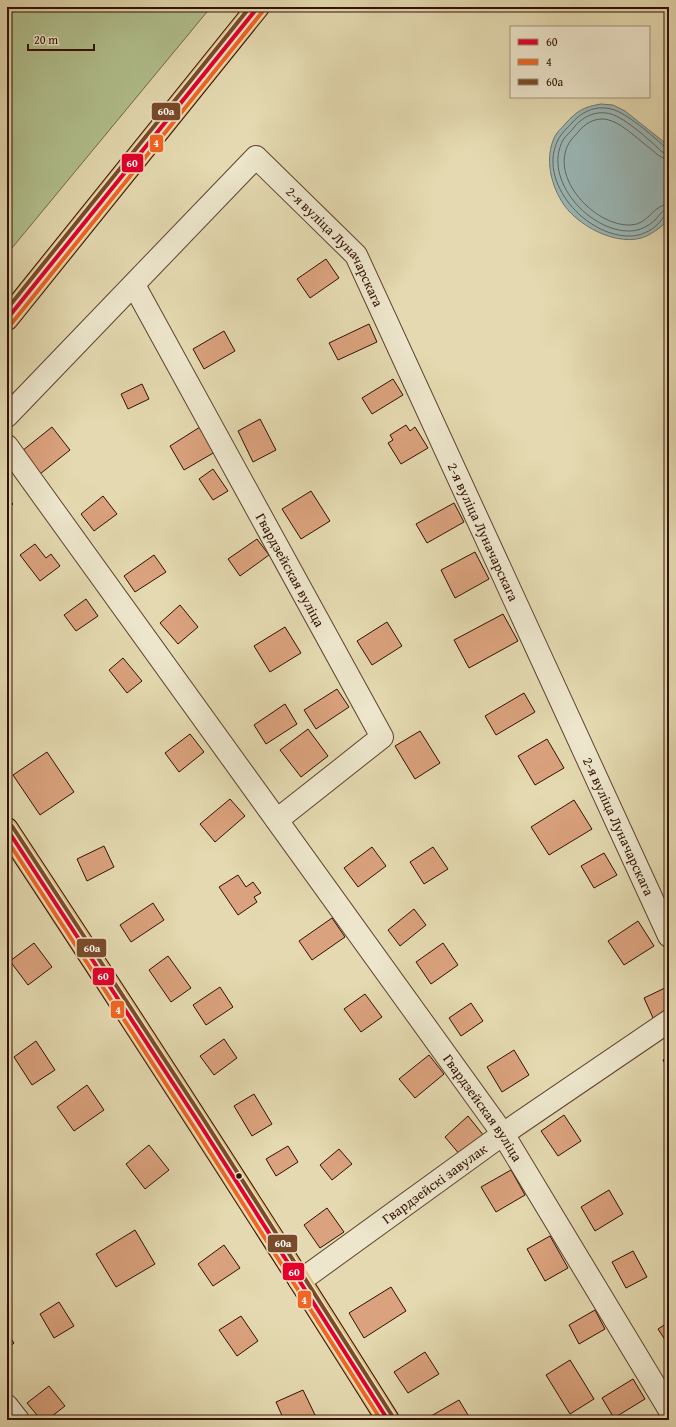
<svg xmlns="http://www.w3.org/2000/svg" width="676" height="1427" viewBox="0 0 676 1427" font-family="'Gentium Book Plus',serif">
	<rect width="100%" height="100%" fill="#e4d9b0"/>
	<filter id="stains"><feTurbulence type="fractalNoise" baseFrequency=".005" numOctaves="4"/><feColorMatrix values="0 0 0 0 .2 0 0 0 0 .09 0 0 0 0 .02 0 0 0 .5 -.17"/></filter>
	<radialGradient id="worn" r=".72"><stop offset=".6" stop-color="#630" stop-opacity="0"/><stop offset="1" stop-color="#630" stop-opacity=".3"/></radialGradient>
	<path fill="#b1c08e" stroke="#726848" d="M7 7H211L7 254Z"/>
	<path fill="#9ab7b6" stroke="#70756e" d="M601 104 613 105 625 111 669 146C669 162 669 178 669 195 669 201 670 209 669 216 668 223 658 229 652 233 626 251 581 229 564 205 551 186 544 158 555 136 557 132 562 128 565 124 577 111 583 107 601 104Z"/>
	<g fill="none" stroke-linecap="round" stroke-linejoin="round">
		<path stroke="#66645c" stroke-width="1" d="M669 148 665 147C654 137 626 112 611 109 595 105 581 112 571 124 567 128 562 133 559 138 535 181 587 238 631 236 640 236 651 231 658 224 662 220 663 215 669 215
			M669 153 662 152C651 141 625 118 611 114 597 110 584 116 575 126 572 131 566 135 563 140 542 180 590 232 630 231 639 231 649 226 655 220 660 215 661 210 669 210
			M669 159C661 159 657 154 651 149 638 140 619 119 602 119 593 119 585 124 579 131 576 135 571 139 569 143 549 178 595 226 630 225 649 225 653 204 669 204"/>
	</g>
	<path fill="#daa27e" stroke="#321102" d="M326 259 339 278 310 298 297 279Z
		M369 324 377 342 338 360 329 343Z
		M224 331 235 351 204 369 193 349Z
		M393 379 403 395 372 414 362 398Z
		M142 384 149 399 128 409 121 394Z
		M260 419 276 450 253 462 238 431Z
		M406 425 410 431 415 427 428 448 401 464 388 443 393 440 390 435Z
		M52 427 70 450 40 474 22 451Z
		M200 427 215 452 184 470 170 446Z
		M213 469 228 491 213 500 199 479Z
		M311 491 330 521 301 539 282 509Z
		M103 496 117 514 94 531 81 514Z
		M7 498 13 504 7 509Z
		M454 503 464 522 427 543 416 524Z
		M257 539 269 555 240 576 228 559Z
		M35 544 46 558 51 554 60 566 40 581 20 555Z
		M475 552 489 579 455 598 441 570Z
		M154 555 166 572 135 592 124 576Z
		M86 599 98 616 76 631 64 615Z
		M180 605 198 627 178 644 160 623Z
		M503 614 518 641 469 668 454 640Z
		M387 622 402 646 372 665 357 641Z
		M285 627 301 653 270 672 254 646Z
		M123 658 142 681 127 693 109 670Z
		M337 689 349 707 316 729 304 710Z
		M524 693 535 712 496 735 485 716Z
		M285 704 297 724 266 744 254 725Z
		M308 729 328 756 301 777 280 750Z
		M420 731 440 763 415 779 395 746Z
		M190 734 204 752 179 772 165 753Z
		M547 739 564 768 535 785 518 756Z
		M47 752 74 792 40 815 13 775Z
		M230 799 245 816 215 842 200 824Z
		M574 800 592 829 549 855 531 827Z
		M104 846 114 867 87 881 77 859Z
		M372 847 386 866 358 887 344 868Z
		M433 847 448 869 424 884 410 862Z
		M604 853 617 875 594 888 581 866Z
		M238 875 246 887 253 882 261 893 254 897 257 902 238 915 219 887Z
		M153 903 164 920 131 942 120 925Z
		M414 909 426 925 400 946 388 930Z
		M332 918 345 937 312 960 299 941Z
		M638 921 654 946 624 965 608 941Z
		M34 943 52 967 28 985 10 961Z
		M443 943 458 965 431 984 416 962Z
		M168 956 191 988 171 1002 149 970Z
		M669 986V1013L654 1020 644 998Z
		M220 987 233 1007 206 1025 193 1005Z
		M365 994 382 1017 361 1032 344 1009Z
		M471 1003 483 1021 461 1036 449 1018Z
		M224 1039 237 1058 214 1075 200 1056Z
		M36 1041 55 1070 32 1085 14 1057Z
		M514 1050 529 1075 502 1092 487 1067Z
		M429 1055 444 1074 415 1098 399 1079Z
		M669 1056V1071L663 1060Z
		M87 1085 104 1110 74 1131 57 1107Z
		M254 1094 272 1124 252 1136 234 1106Z
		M564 1115 581 1141 558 1156 541 1131Z
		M468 1116 484 1136 461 1156 445 1137Z
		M149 1145 169 1170 145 1189 126 1164Z
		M288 1146 298 1162 276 1176 266 1159Z
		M339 1149 352 1164 332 1180 320 1165Z
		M511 1170 525 1195 496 1212 481 1187Z
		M609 1190 623 1214 595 1231 581 1207Z
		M327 1208 344 1232 320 1248 304 1225Z
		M135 1230 155 1264 116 1287 96 1254Z
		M550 1236 568 1268 545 1281 527 1249Z
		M224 1245 240 1268 213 1286 198 1264Z
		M633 1251 647 1277 626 1288 612 1262Z
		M391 1287 406 1311 364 1338 349 1313Z
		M59 1302 74 1326 54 1338 40 1314Z
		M595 1310 605 1329 579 1344 569 1325Z
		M241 1316 258 1341 237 1356 219 1330Z
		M669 1322V1346L658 1329Z
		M7 1333 14 1343 7 1349Z
		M425 1352 439 1374 408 1393 394 1372Z
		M570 1360 594 1399 570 1414 546 1375Z
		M633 1379 645 1399 614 1418 602 1398Z
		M49 1386 65 1406 47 1420H41L27 1403Z
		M303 1390 316 1417 310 1420H284L276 1402Z
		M459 1400 471 1420H424Z"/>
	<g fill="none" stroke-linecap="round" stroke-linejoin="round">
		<defs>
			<g id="minor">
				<path id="s1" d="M134 285 382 737 277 820"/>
				<path id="s2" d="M7 416 256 157 356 255 669 936"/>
				<path id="s3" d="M7 446 503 1134 669 1409"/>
				<path id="s4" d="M300 1281 503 1134 669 1021"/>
				<path d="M7 1406 18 1420"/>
			</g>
			<path id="major" d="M7 319 258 7
				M7 829C136 1025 263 1221 388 1420"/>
		</defs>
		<use href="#minor" stroke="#5e432e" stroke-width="24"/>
		<use href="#major" stroke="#321102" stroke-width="24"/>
		<use href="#minor" stroke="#ede6cc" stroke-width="22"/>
		<use href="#major" stroke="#e2bc78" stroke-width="22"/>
		<defs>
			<path id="bus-1" d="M7 319 258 7
				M7 829 199 1123 388 1420"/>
			<path id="bus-2" d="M12 323 263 11
				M7 840 194 1127 381 1420"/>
			<path id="bus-3" d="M7 309 250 7
				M12 826 204 1120 393 1417"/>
		</defs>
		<use href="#bus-1" stroke="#ede6cc" stroke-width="7"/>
		<use href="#bus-2" stroke="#ede6cc" stroke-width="7"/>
		<use href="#bus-3" stroke="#ede6cc" stroke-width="7"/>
		<use href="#bus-1" stroke="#e4002b" stroke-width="4"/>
		<use href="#bus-2" stroke="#f26522" stroke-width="4"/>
		<use href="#bus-3" stroke="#7a4b2a" stroke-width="4"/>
	</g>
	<circle fill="#321102" stroke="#ede6cc" stroke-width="1.5" cx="239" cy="1176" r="3.5"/>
	<g text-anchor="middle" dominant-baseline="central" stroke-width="3" stroke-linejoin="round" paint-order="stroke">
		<g font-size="14" fill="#321102" stroke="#ede6cc">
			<text stroke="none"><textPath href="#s2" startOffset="480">2-я вуліца Луначарскага</textPath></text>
			<text stroke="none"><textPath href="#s2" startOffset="804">2-я вуліца Луначарскага</textPath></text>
			<text stroke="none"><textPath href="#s1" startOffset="325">Гвардзейская вуліца</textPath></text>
			<text stroke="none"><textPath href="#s2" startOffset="1128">2-я вуліца Луначарскага</textPath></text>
			<text stroke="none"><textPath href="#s3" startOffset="815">Гвардзейская вуліца</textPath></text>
			<text stroke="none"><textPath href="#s4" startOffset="166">Гвардзейскі завулак</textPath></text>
		</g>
	</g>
	<g stroke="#ede6cc" stroke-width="1.5">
		<rect x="151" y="102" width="30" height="19" rx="4" fill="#7a4b2a"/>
		<rect x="149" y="134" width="15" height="19" rx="4" fill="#f26522"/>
		<rect x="121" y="153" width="23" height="20" rx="4" fill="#e4002b"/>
		<rect x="76" y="938" width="31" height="20" rx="4" fill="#7a4b2a"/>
		<rect x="92" y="967" width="23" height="19" rx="4" fill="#e4002b"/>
		<rect x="110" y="1000" width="15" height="19" rx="4" fill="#f26522"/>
		<rect x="267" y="1234" width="31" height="19" rx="4" fill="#7a4b2a"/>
		<rect x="282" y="1262" width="23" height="19" rx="4" fill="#e4002b"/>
		<rect x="297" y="1290" width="15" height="19" rx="4" fill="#f26522"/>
	</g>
	<g font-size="11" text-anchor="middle" font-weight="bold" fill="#fff">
		<text x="166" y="115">60а</text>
		<text x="156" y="147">4</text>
		<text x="132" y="167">60</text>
		<text x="92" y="952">60а</text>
		<text x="103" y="980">60</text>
		<text x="118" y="1014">4</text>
		<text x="283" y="1247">60а</text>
		<text x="294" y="1276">60</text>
		<text x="304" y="1304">4</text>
	</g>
	<rect width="676" height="1427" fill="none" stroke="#e4d9b0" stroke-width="24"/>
	<rect x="8" y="8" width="660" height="1411" fill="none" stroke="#321102" stroke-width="2"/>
	<rect x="12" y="12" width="652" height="1403" fill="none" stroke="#321102"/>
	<rect x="510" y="26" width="140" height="72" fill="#ede6cc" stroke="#a2917b"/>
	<rect x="518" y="39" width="20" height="6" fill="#e4002b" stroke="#a2917b"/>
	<text x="546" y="46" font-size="12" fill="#321102">60</text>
	<rect x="518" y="59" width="20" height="6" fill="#f26522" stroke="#a2917b"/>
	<text x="546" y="66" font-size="12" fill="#321102">4</text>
	<rect x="518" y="79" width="20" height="6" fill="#7a4b2a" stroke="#a2917b"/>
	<text x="546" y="86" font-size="12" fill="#321102">60а</text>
	<path d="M28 44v6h66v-6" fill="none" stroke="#321102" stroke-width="2"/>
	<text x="34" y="44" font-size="12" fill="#321102" stroke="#ede6cc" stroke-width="3" paint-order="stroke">20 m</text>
	<rect width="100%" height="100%" filter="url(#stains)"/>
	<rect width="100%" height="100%" fill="url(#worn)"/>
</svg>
